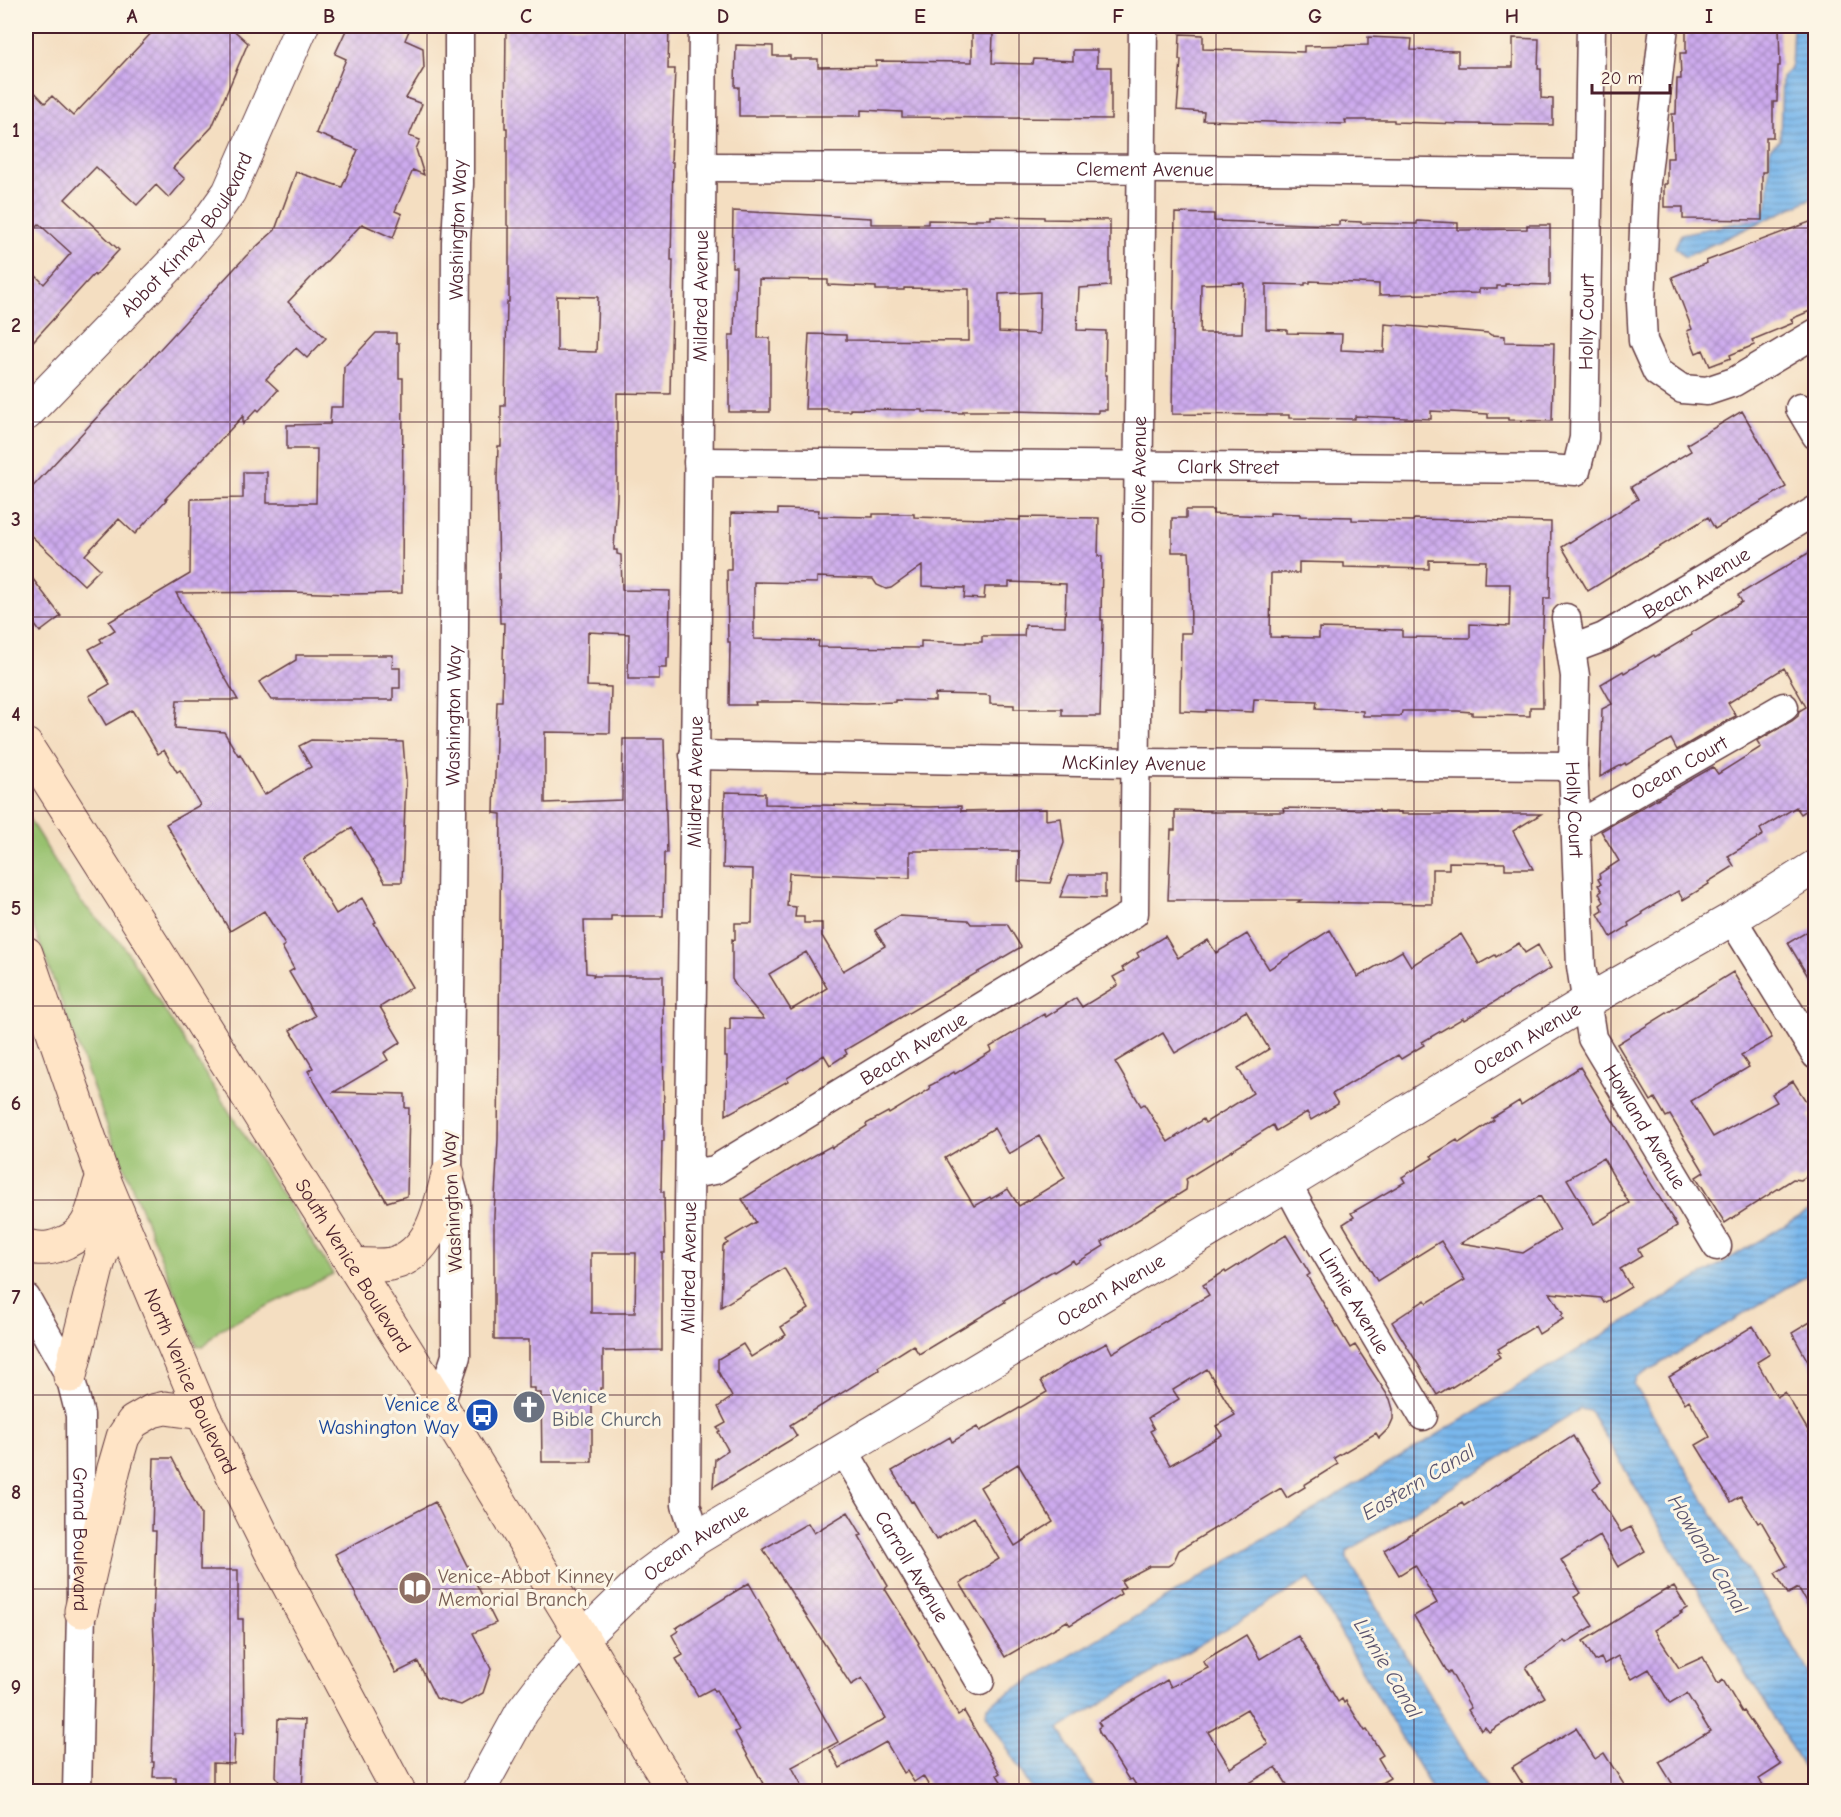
<svg xmlns="http://www.w3.org/2000/svg" width="1841" height="1817" viewBox="0 0 1841 1817" font-family="'Comic Neue',sans-serif">
	<defs>
		<pattern id="water-rules" width="6" height="5" patternUnits="userSpaceOnUse" patternTransform="scale(1.5)"><rect width="6" height="5" fill="#79b7ec"/><path d="M0 2.5h6" fill="none" stroke="#6594bf"/></pattern>
		<pattern id="building-cross-hatch" width="8" height="8" patternUnits="userSpaceOnUse" patternTransform="scale(1.5)"><rect width="8" height="8" fill="#cdabee"/><path d="M0 0l8 8M0 8l8-8" fill="none" stroke="#a88bc1"/></pattern>
	</defs>
	<rect width="100%" height="100%" fill="#fcf5e5"/>
	<filter id="ink" filterUnits="userSpaceOnUse"><feTurbulence type="fractalNoise" baseFrequency=".0167" numOctaves="2"/><feDisplacementMap in="SourceGraphic" scale="12" xChannelSelector="R" yChannelSelector="G"/><feConvolveMatrix kernelMatrix="1 2 1 2 8 2 1 2 1" color-interpolation-filters="sRGB"/></filter>
	<filter id="wash" filterUnits="userSpaceOnUse"><feTurbulence type="fractalNoise" baseFrequency=".008" numOctaves="4" result="noise"/><feDisplacementMap in="SourceGraphic" scale="24" xChannelSelector="R" yChannelSelector="G"/><feGaussianBlur stdDeviation="1.35" result="paint"/><feColorMatrix in="noise" values="0 0 0 0 0 0 0 0 0 0 0 0 0 0 0 0 0 1.4 0 .05"/><feComposite in="paint" operator="in"/></filter>
	<g filter="url(#wash)">
		<rect width="100%" height="100%" fill="#f4dec1"/>
		<path fill="#97c16e" stroke="#70704c" stroke-width="1.5" d="M26 814 79 900 122 944 333 1274 220 1329 203 1347 197 1346 108 1128 26 906Z"/>
		<path fill="url(#water-rules)" stroke="#626b8c" stroke-width="1.5" d="M1793 26H1815V104L1810 125 1812 131 1815 134V197L1685 257 1675 247 1681 234 1752 220 1762 215 1768 204 1770 148 1780 140 1782 77 1791 68Z
			M1815 1207V1271L1636 1378 1634 1384 1815 1683V1787L1590 1411 1580 1409 1347 1551V1558L1488 1791H1433L1309 1579 1059 1729 1096 1791H1033L986 1714 987 1706Z"/>
		<g id="blocks">
			<path fill="url(#building-cross-hatch)" fill-rule="evenodd" d="M158 26H229L248 43 212 127 173 168 185 179 169 198 156 185 137 205 96 167 65 199 119 250 95 276 94 274 26 349V266L44 284 71 253 39 224 26 237V83L45 103 52 96 73 116Z
				M348 26H411L405 40 423 48 424 68 406 98 422 104 409 136 420 140 416 149 424 175 413 170 395 211 402 214 393 238 362 224 288 302 326 338 307 358 296 348 266 379 278 390 259 411 257 409 243 424V416L165 499H167L135 534 119 519 85 555 100 569 84 585 26 531V494L246 256 275 230 296 172 342 187 358 150 316 133 346 59 335 54Z
				M506 26H669L668 69H675L671 162H673L671 260H673L670 394 617 393V497L614 550H617V554L621 555 622 590 670 591 669 658H667V668H659V679H628L629 634 588 632 587 686 611 687 610 733 545 732V803L622 800 623 739H664L667 853H664L663 916H611V921H584L586 973 594 974 593 976H663L664 1141H662L661 1192H664L665 1253H662V1350L603 1351V1388H600V1402H592V1462H542L541 1393H535V1388H529V1340H494V1215L498 1140 501 814 494 813 497 701H502L504 623H500L497 479 498 446H501V406H505L507 302H509V227L507 225V128H505ZM557 296 598 297 596 352 557 351ZM591 1253H636L635 1313H591Z
				M1686 26H1779L1780 66H1778L1777 102H1773V137H1766V172H1762V220L1683 219V207H1664V184H1667V158H1673L1672 114H1676L1677 79H1681L1680 53H1686Z
				M972 34H993L992 63 1033 64 1034 59 1073 61V50H1097V67H1111V119L902 117V112L861 110V116H739V87H735L736 45 773 46V56H790V59H818V67L876 66V61L972 62Z
				M1180 34 1203 35V49L1304 52V46L1368 45V37L1412 39 1411 50 1458 51V67H1513V38L1539 39 1538 69H1541V98L1553 99V125L1465 124 1394 122V120H1345L1346 124 1203 120 1204 112 1177 110 1181 60H1179Z
				M733 211 871 218V224H928V220L976 221V219H991V216L1044 217V219L1110 220V286L1079 288 1077 330 1106 331 1105 375H1107V410H1098V413L1012 411H963V413L923 412V410L850 409V411H828V409H805L809 334 846 335V340L969 341V289L904 288V290H876V287L828 285V280L759 279 758 338H770V412H729V335H734L736 267H732ZM1040 292 1039 334 999 332V294Z
				M1175 213 1214 214V221L1339 225V221L1361 222V223L1417 224V221L1458 223V230L1527 229V225H1550V285L1505 284V286H1497V289H1479V293L1379 295V284L1310 281V283H1305V285L1266 284V329L1287 330V333L1342 334 1341 350 1384 352 1385 324 1488 333 1491 335 1505 336V342L1554 343 1552 421 1508 420V418H1488V414L1431 411V419L1355 416V419L1289 418V415H1280L1172 414ZM1244 283 1242 333H1200L1201 284Z
				M1815 220V309L1791 319 1793 323 1752 340 1754 345 1730 355 1731 358 1710 366 1703 350 1696 353 1687 331 1692 329 1672 277 1707 263 1706 261Z
				M376 333H396V343H399V378H403L402 593 351 594 289 592 176 593 238 700H177L175 728 224 732 238 755 240 754 264 795 311 767 299 746 311 740 403 742 406 779 402 882H385L352 828 303 859 336 914 362 898 376 922 374 923 412 987 380 1007 401 1042 384 1053 388 1060 334 1092 405 1094V1108H409L407 1196 387 1202 308 1071 313 1068 290 1030 315 1016 289 972 294 969 282 947 285 945 264 911 230 931 166 824 200 805 180 770 177 772 164 750 158 754 132 710 106 725 89 696 110 684 89 649 102 642 100 639 115 630 109 622 190 574 191 499 243 498V472H267V503H316L317 449H287V425L330 424 331 407H343L344 367Z
				M1742 411 1786 487 1715 529 1708 517 1588 591 1562 547 1638 499 1631 487 1691 451 1687 444Z
				M778 509 819 510 818 516 873 517V514H914V517L1020 520V517L1099 518 1098 556H1102L1101 620H1103L1100 716H1062V709H1014V705L990 704V696L985 695 935 694V701L895 700V702L865 703 793 701V702H755L756 705H729L730 642H728L727 570H731V513L778 514ZM922 566V586L965 588 964 598 984 599 985 587H1009V582L1066 584 1065 626 1025 625 1024 636H982V642H966V643L921 641V648L818 647 819 641 754 639V582L817 583V577L873 579 877 585 886 589 891 588Z
				M1186 510H1213V514L1270 516V513L1300 514V516L1352 517V520L1413 521 1414 519 1551 522 1550 598H1544L1542 653 1543 707H1530V716L1472 715V712L1458 711H1402L1401 716H1363V711L1316 708 1317 701 1254 699 1253 712 1206 710V712L1180 711 1181 633H1191L1190 564 1189 552H1172V518H1186ZM1429 560 1486 561 1485 584H1510L1509 626 1470 624V638L1402 637V630L1319 628V638L1270 637 1271 573H1299V562L1344 563V567L1429 569Z
				M1815 549V805L1801 814 1796 807 1760 829 1763 835 1728 856 1734 866 1708 882 1709 884 1683 900 1678 891 1642 912 1643 914 1628 923 1629 926 1611 937 1598 914 1603 911 1600 905 1604 902 1599 893 1602 891 1598 885 1601 884 1598 879 1600 878 1599 874 1619 861 1601 831 1713 767 1718 774 1761 747 1757 741 1792 721 1798 716 1799 711 1806 707 1784 668 1728 703 1736 716 1730 719 1677 750 1671 739 1626 765 1625 763 1600 777 1602 709 1612 704 1601 684 1623 671 1624 673 1654 655 1655 657 1692 635 1691 633 1742 602 1738 595Z
				M26 570 61 616 40 632 26 613Z
				M296 655H393L392 668H400V688H393V700H271L259 682 296 660Z
				M725 792 765 793V804L929 807 961 806V811L1046 809V820L1061 818 1064 843 1050 883 1018 881 1019 851H910V878L789 873 787 906 796 907 795 917H804V923H822V936L843 971 885 946 875 930 899 916 968 920 971 924H1007L1021 947 845 1050 847 1054 830 1065 824 1055 787 1078 788 1081 726 1115 727 1057H725V1030H730V1018L764 1019 736 986 732 979V939L735 940V923H752L753 869 723 868ZM806 952 827 988 791 1010 769 974Z
				M1283 808 1379 810 1380 812H1401V814H1541L1513 831 1533 869H1505V863L1449 862V869H1432V904L1298 902 1301 900H1168L1171 830H1175V810L1210 811V812H1284Z
				M1069 875H1105V898L1060 897Z
				M1815 927V988L1788 943Z
				M1330 930 1358 977 1402 951 1411 966 1461 934 1479 964 1495 955 1496 957 1519 943 1525 953 1538 945 1551 968 1464 1020 1463 1018 1422 1042 1424 1045 1401 1059 1398 1055 1332 1094 1338 1104 1311 1120 1307 1112 1276 1131 1273 1125 1186 1179 1187 1182 1186 1190 1102 1242 1104 1246 1075 1264 1073 1260 1054 1272 1053 1271 1042 1277 1004 1300 1005 1302 919 1354 913 1345 878 1367 879 1370 790 1425 797 1436 713 1487 715 1459 728 1450 718 1432 720 1431 717 1428 726 1423 718 1407 732 1397 718 1371V1359L743 1344 751 1357 786 1335 781 1327 809 1309 784 1268 721 1307 723 1246 728 1243 726 1240 756 1222 742 1199 799 1164 831 1146 832 1148 867 1126 866 1124 888 1112 889 1114 930 1089 929 1086 933 1084 954 1072 955 1074 992 1051 990 1047 1044 1014 1046 1017 1076 998 1082 1007 1118 985 1113 977 1124 971 1122 968 1139 957 1137 953 1165 936 1178 958 1208 940 1216 953 1247 934 1269 969ZM1246 1011 1269 1049 1238 1068 1253 1093 1205 1123 1203 1119 1168 1142 1144 1104 1141 1106 1115 1062 1163 1033 1175 1053ZM994 1128 1009 1154 1039 1136 1065 1178 1019 1206 1008 1189 991 1199 990 1197 974 1206 945 1158Z
				M1733 972 1772 1038 1741 1055 1749 1067 1691 1101 1713 1137 1777 1102 1772 1094 1793 1081 1813 1112 1808 1116 1815 1128V1171L1801 1180 1793 1179 1725 1223 1696 1177 1704 1172 1670 1115 1666 1117 1655 1098 1651 1101 1617 1044Z
				M1580 1067 1677 1226 1638 1249 1642 1256 1620 1269 1631 1287 1604 1303 1601 1298 1550 1293 1563 1314 1561 1316 1563 1319 1539 1334 1535 1326 1498 1349 1500 1352 1497 1353 1500 1357 1449 1389 1448 1388 1437 1395 1392 1322 1425 1300 1427 1303 1465 1280 1441 1241 1377 1281 1343 1224 1354 1217 1351 1213 1405 1182 1402 1177 1433 1158 1431 1156 1457 1140 1459 1143 1494 1120 1492 1118 1519 1101 1521 1105ZM1603 1158 1629 1203 1594 1224 1567 1179ZM1540 1196 1560 1230 1523 1253 1461 1243Z
				M1286 1235 1310 1274 1307 1276 1350 1348 1355 1345 1390 1399 1393 1409V1419L1389 1428 1379 1438 1376 1433 1334 1458 1338 1464 1304 1485 1305 1487 1287 1498 1281 1488 1179 1550 1173 1563 1168 1566H1150L1121 1581 1125 1587 1119 1590 1121 1594 1070 1625 1067 1621 1005 1657 960 1583 999 1559 974 1517 936 1540 913 1501 911 1502 892 1471 950 1437 952 1442 977 1427 980 1431 1047 1392 1041 1381 1066 1365 1107 1343 1112 1353 1209 1295 1203 1285 1225 1271 1226 1273ZM1207 1369 1235 1415 1216 1426 1222 1435 1170 1465 1150 1431 1154 1429 1148 1418 1179 1399 1173 1390ZM1018 1464 1053 1522 1015 1546 980 1487Z
				M1815 1319V1374L1792 1333Z
				M1753 1326 1770 1354 1757 1362 1777 1397 1785 1392 1815 1442V1617L1798 1588 1788 1594 1775 1573 1787 1566 1761 1521 1758 1523 1741 1496 1731 1502 1696 1445 1710 1437 1689 1400 1685 1403 1669 1377Z
				M1573 1436 1601 1482 1593 1488 1621 1532 1631 1527 1645 1551 1618 1567 1600 1536 1561 1560 1581 1593 1574 1597 1593 1626 1566 1643 1564 1641 1547 1654 1526 1667 1545 1697 1489 1732 1485 1727 1481 1730 1468 1710 1471 1708 1450 1671 1448 1673 1414 1616 1437 1603 1415 1565 1399 1575 1384 1550 1462 1503 1464 1506Z
				M154 1458H172L201 1514 200 1570H238V1619H243L244 1733H235L234 1764 213 1763V1789H178V1787H176V1777H153L154 1762H152L155 1658 153 1620 156 1531H152Z
				M435 1502 496 1623 473 1633 491 1669 483 1693 461 1705 436 1698 418 1662 396 1673 335 1554Z
				M848 1512 862 1535 859 1536 888 1586 885 1589 919 1643 918 1644 958 1715 964 1711 1000 1773 997 1775 1007 1791H932L923 1776 914 1782 907 1771 904 1773 886 1742 840 1768 830 1750 886 1718 862 1678 851 1685 763 1549 808 1523 814 1533Z
				M749 1583 838 1742 792 1767 805 1791H767L735 1732 739 1730 716 1690 714 1691 713 1688 698 1696 676 1659 683 1655 672 1635 678 1631 676 1628Z
				M1674 1587 1687 1608 1680 1612 1682 1613 1654 1630 1679 1668 1703 1657 1718 1684 1723 1680 1742 1712 1744 1711 1781 1765 1759 1779 1767 1791H1677L1659 1762 1710 1731 1687 1694 1670 1704 1649 1669 1632 1679 1618 1656 1604 1664 1601 1658 1595 1661 1583 1641 1667 1589 1668 1590Z
				M1246 1635 1260 1659 1298 1636 1338 1702 1342 1699 1344 1703 1346 1701 1365 1731 1367 1730 1383 1755 1378 1758 1390 1778 1368 1791H1291L1276 1767 1241 1788 1243 1791H1140L1132 1779 1129 1780 1099 1732 1098 1728 1101 1726 1098 1722 1167 1680 1171 1687 1208 1668 1203 1661ZM1247 1709 1268 1744 1230 1768 1208 1732Z
				M278 1719 305 1720 302 1791H284L276 1776Z
				M1576 1728 1595 1759 1604 1753 1628 1791H1527L1512 1767Z"/>
		</g>
	</g>
	<g filter="url(#ink)">
		<use href="#blocks" fill-opacity="0" stroke="#643c42" stroke-width="1.5"/>
		<g fill="none" stroke-linecap="round" stroke-linejoin="round">
			<defs>
				<g id="minor">
					<path d="M1664 26 1646 182 1641 303 1643 341 1657 372 1682 389 1707 391 1734 382 1816 333"/>
					<path id="s1" d="M701 167 1173 169 1588 174"/>
					<path d="M1800 408 1816 435"/>
					<path id="s2" d="M698 462 1549 469 1576 471 1584 438 1591 26"/>
					<path id="s3" d="M1566 618 1575 676 1573 766 1581 966 1592 1038 1717 1246"/>
					<path id="s4" d="M1572 649 1604 637 1705 578 1816 510"/>
					<path id="s5" d="M694 755 1135 763 1573 766"/>
					<path id="s6" d="M1575 827 1784 707"/>
					<path d="M1732 919 1816 1055"/>
					<path id="s7" d="M690 1174 715 1170 1134 913 1143 26"/>
					<path id="s8" d="M1287 1184 1302 1212 1423 1416"/>
					<path id="s9" d="M26 1298 70 1376 80 1415 81 1611 77 1792"/>
					<path id="s10" d="M440 1404 456 1356V1203L448 1174 454 630 456 242 459 184V26"/>
					<path id="s11" d="M844 1451 980 1681"/>
					<path id="s12" d="M697 1538 686 1505 687 1355 697 607 703 26"/>
				</g>
				<g id="tertiary">
					<path id="s13" d="M26 414 178 257 207 223 229 192 302 26"/>
					<path id="s14" d="M478 1792 522 1712 547 1679 583 1637 646 1576 697 1538 1287 1184 1586 1002 1732 919 1816 866"/>
				</g>
				<g id="secondary">
					<path id="s15" d="M26 745 170 972 440 1404 567 1611 649 1751 675 1792"/>
					<path id="s16" d="M26 953 103 1177 202 1413 272 1554 399 1792"/>
					<path d="M26 1246C42 1250 51 1249 66 1242 91 1231 93 1208 100 1184"/>
					<path d="M353 1264C365 1265 378 1266 391 1264 431 1255 440 1208 448 1174"/>
					<path d="M70 1376 98 1264 116 1210"/>
					<path d="M81 1611 114 1468 123 1437 133 1422 152 1411 165 1408 202 1413"/>
				</g>
			</defs>
			<use href="#minor" stroke="#643c42" stroke-width="31"/>
			<use href="#tertiary" stroke="#643c42" stroke-width="35"/>
			<use href="#secondary" stroke="#643c42" stroke-width="35"/>
			<use href="#minor" stroke="#fff" stroke-width="28"/>
			<use href="#tertiary" stroke="#fff" stroke-width="33"/>
			<use href="#secondary" stroke="#ffe4c6" stroke-width="33"/>
		</g>
	</g>
	<path fill="none" stroke="#4a1f2b" stroke-width="1.5" stroke-opacity="0.55" d="M230 26V1792M427 26V1792M625 26V1792M822 26V1792M1019 26V1792M1216 26V1792M1414 26V1792M1611 26V1792M26 228H1816M26 422H1816M26 617H1816M26 811H1816M26 1006H1816M26 1200H1816M26 1395H1816M26 1589H1816"/>
	<defs>
		<symbol id="church-disc" viewBox="-11 -11 22 22"><circle r="9.5" fill="#6b7280" stroke="#fcf5e5"/><path d="M-1.2-6h2.4v3.5h3.3v2.4h-3.3V6h-2.4V-.1h-3.3v-2.4h3.3Z" fill="#fff"/></symbol>
		<symbol id="bus-disc" viewBox="-11 -11 22 22"><circle r="9.5" fill="#1a4fb4" stroke="#fcf5e5"/><path d="M-5-6H5V4H4V6H2V4H-2V6H-4V4H-5ZM-3.5-4V0h7V-4ZM-3.5 1.2v1.5H-2V1.2ZM2 1.2v1.5H3.5V1.2Z" fill="#fff"/></symbol>
		<symbol id="library-disc" viewBox="-11 -11 22 22"><circle r="9.5" fill="#8d6e63" stroke="#fcf5e5"/><path d="M-6-4Q-3-5.5-.7-3.5V5Q-3 3-6 4ZM6-4Q3-5.5 .7-3.5V5Q3 3 6 4Z" fill="#fff"/></symbol>
	</defs>
	<g fill-rule="evenodd">
		<use href="#church-disc" x="510" y="1388" width="38" height="38"/>
		<use href="#bus-disc" x="463" y="1396" width="38" height="38"/>
		<use href="#library-disc" x="396" y="1569" width="38" height="38"/>
	</g>
	<g text-anchor="middle" dominant-baseline="central" stroke-width="6" stroke-linejoin="round" paint-order="stroke">
		<g font-size="20" fill="#4a1f2b" stroke="#fcf5e5">
			<text stroke="none"><textPath href="#s1" startOffset="444">Clement Avenue</textPath></text>
			<text stroke="none"><textPath href="#s10" startOffset="1178">Washington Way</textPath></text>
			<text stroke="none"><textPath href="#s13" startOffset="242">Abbot Kinney Boulevard</textPath></text>
			<text stroke="none"><textPath href="#s12" startOffset="1244">Mildred Avenue</textPath></text>
			<text stroke="none"><textPath href="#s2" startOffset="1028">Holly Court</textPath></text>
			<text stroke="none"><textPath href="#s2" startOffset="530">Clark Street</textPath></text>
			<text stroke="none"><textPath href="#s7" startOffset="960">Olive Avenue</textPath></text>
			<text stroke="none"><textPath href="#s4" startOffset="141">Beach Avenue</textPath></text>
			<text stroke="none"><textPath href="#s10" startOffset="692">Washington Way</textPath></text>
			<text stroke="none"><textPath href="#s5" startOffset="440">McKinley Avenue</textPath></text>
			<text stroke="none"><textPath href="#s6" startOffset="120">Ocean Court</textPath></text>
			<text stroke="none"><textPath href="#s12" startOffset="758">Mildred Avenue</textPath></text>
			<text stroke="none"><textPath href="#s3" startOffset="192">Holly Court</textPath></text>
			<text stroke="none"><textPath href="#s14" startOffset="1308">Ocean Avenue</textPath></text>
			<text stroke="none"><textPath href="#s7" startOffset="258">Beach Avenue</textPath></text>
			<text stroke="none"><textPath href="#s3" startOffset="525">Howland Avenue</textPath></text>
			<text transform="translate(452 1202) rotate(-93)">Washington Way</text>
			<text stroke="none"><textPath href="#s15" startOffset="615">South Venice Boulevard</textPath></text>
			<text stroke="none"><textPath href="#s12" startOffset="272">Mildred Avenue</textPath></text>
			<text stroke="none"><textPath href="#s14" startOffset="822">Ocean Avenue</textPath></text>
			<text stroke="none"><textPath href="#s8" startOffset="135">Linnie Avenue</textPath></text>
			<text stroke="none"><textPath href="#s16" startOffset="459">North Venice Boulevard</textPath></text>
			<text stroke="none"><textPath href="#s9" startOffset="254">Grand Boulevard</textPath></text>
			<text stroke="none"><textPath href="#s14" startOffset="336">Ocean Avenue</textPath></text>
			<text stroke="none"><textPath href="#s11" startOffset="134">Carroll Avenue</textPath></text>
		</g>
		<g font-size="20" fill="#5b616d" stroke="#fcf5e5" text-anchor="start">
			<text x="552" y="1396">Venice<tspan x="552" dy="23">Bible Church</tspan></text>
		</g>
		<g font-size="20" fill="#164399" stroke="#fcf5e5" text-anchor="end">
			<text x="459" y="1404">Venice &amp;<tspan x="459" dy="23">Washington Way</tspan></text>
		</g>
		<g font-size="20" fill="#785e54" stroke="#fcf5e5" text-anchor="start">
			<text x="438" y="1576">Venice-Abbot Kinney<tspan x="438" dy="23">Memorial Branch</tspan></text>
		</g>
		<g font-size="21" font-style="italic" fill="#5a546f" stroke="#fcf5e5">
			<text transform="translate(1418 1482) rotate(-31)">Eastern Canal</text>
			<text transform="translate(1708 1554) rotate(59)">Howland Canal</text>
			<text transform="translate(1388 1668) rotate(59)">Linnie Canal</text>
		</g>
	</g>
	<rect width="1841" height="1817" fill="none" stroke="#fcf5e5" stroke-width="66"/>
	<path d="M1592 84v9h78v-9" fill="none" stroke="#4a1f2b" stroke-width="3"/>
	<text x="1601" y="84" font-size="18" fill="#4a1f2b" stroke="#fcf5e5" stroke-width="4.5" paint-order="stroke">20 m</text>
	<rect x="33" y="33" width="1775" height="1751" fill="none" stroke="#4a1f2b" stroke-width="2"/>
	<g font-size="20" text-anchor="middle" font-weight="bold" fill="#4a1f2b">
		<text x="132" y="23">A</text>
		<text x="329" y="23">B</text>
		<text x="526" y="23">C</text>
		<text x="723" y="23">D</text>
		<text x="920" y="23">E</text>
		<text x="1118" y="23">F</text>
		<text x="1315" y="23">G</text>
		<text x="1512" y="23">H</text>
		<text x="1709" y="23">I</text>
		<text x="16" y="137">1</text>
		<text x="16" y="332">2</text>
		<text x="16" y="526">3</text>
		<text x="16" y="721">4</text>
		<text x="16" y="915">5</text>
		<text x="16" y="1110">6</text>
		<text x="16" y="1304">7</text>
		<text x="16" y="1499">8</text>
		<text x="16" y="1694">9</text>
	</g>
</svg>
